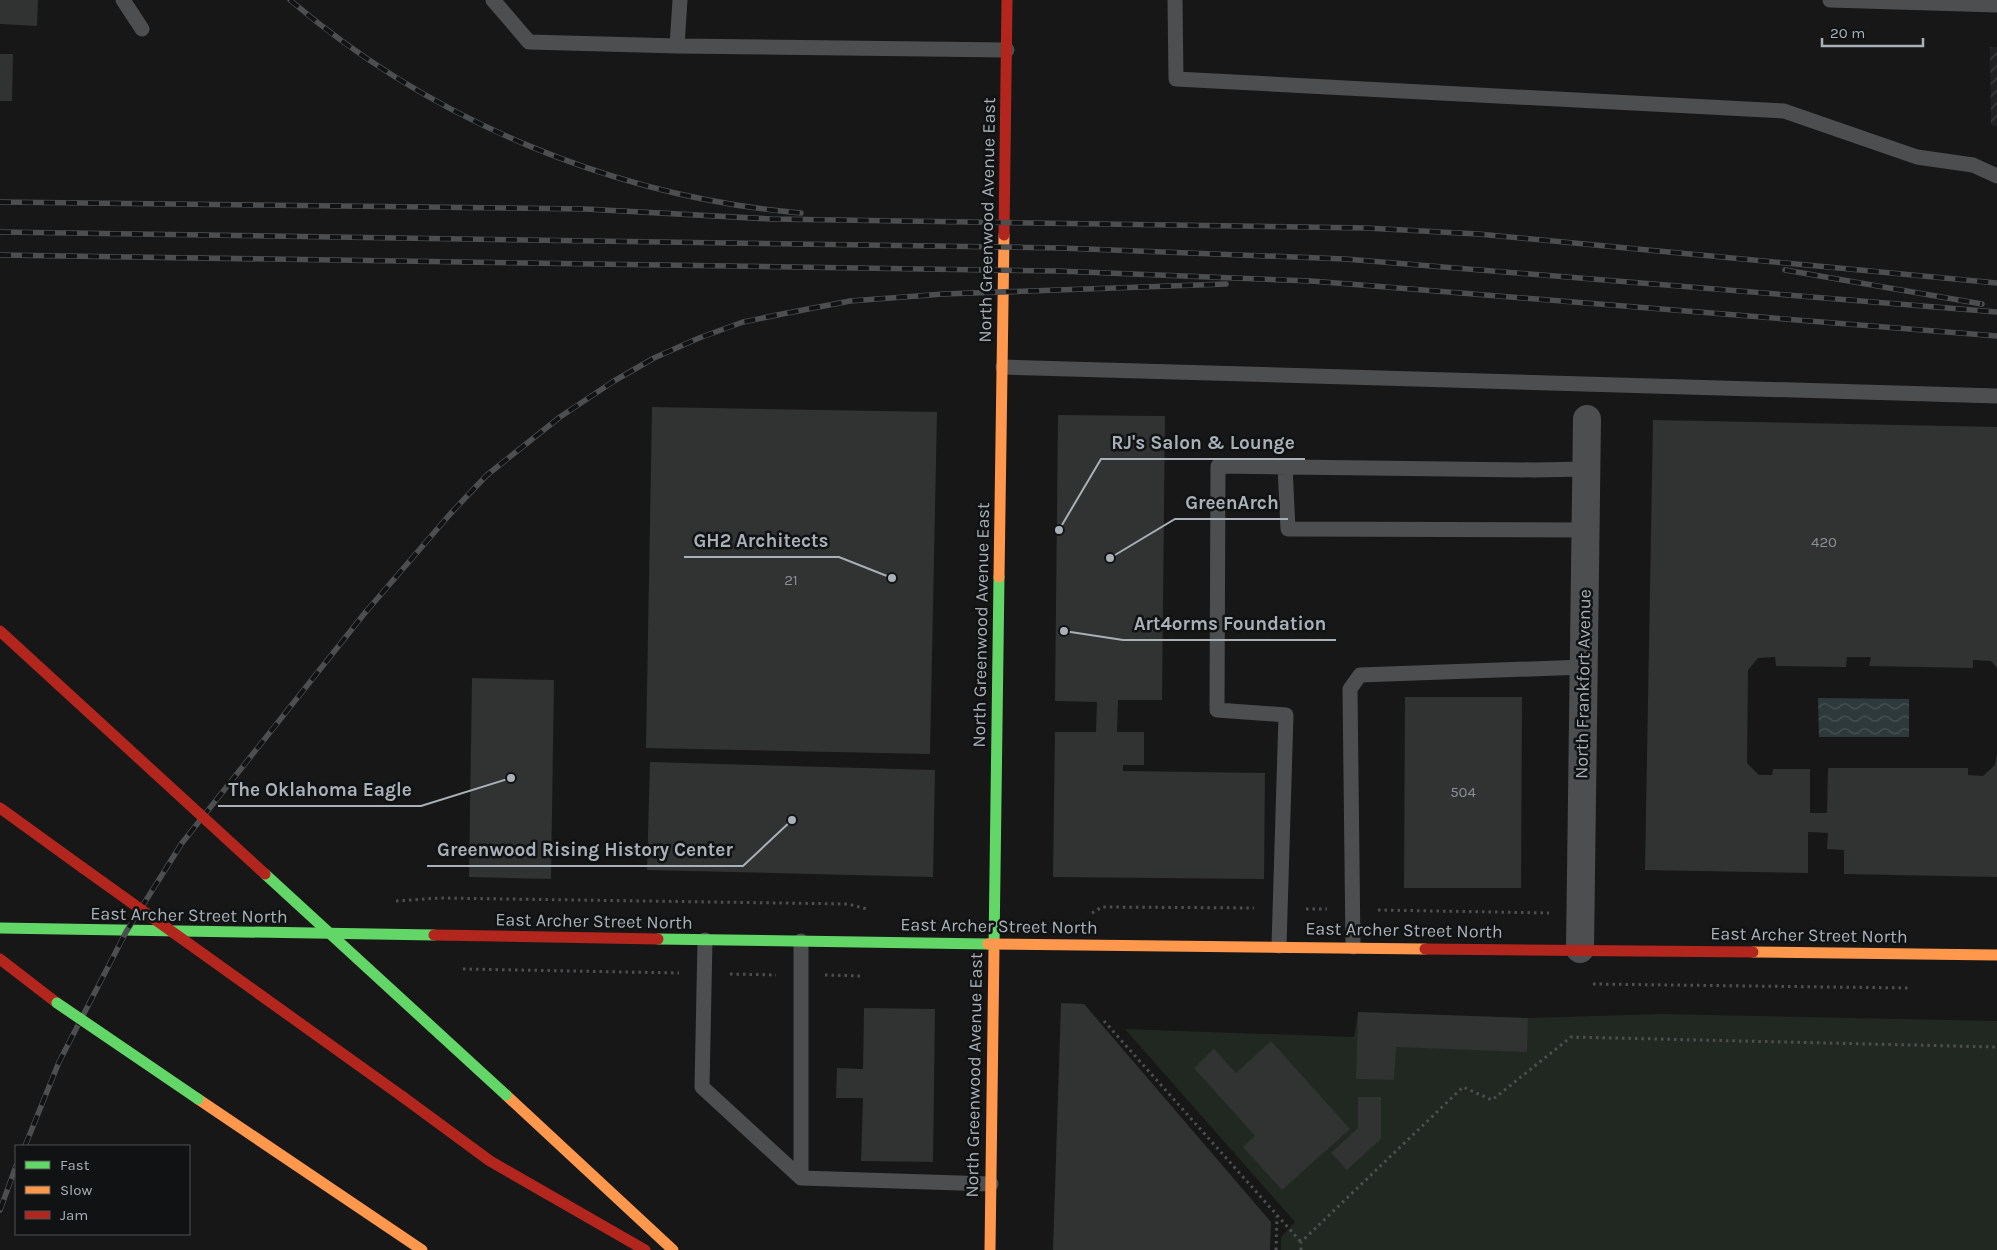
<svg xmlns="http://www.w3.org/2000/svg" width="1997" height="1250" viewBox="0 0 1997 1250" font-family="Karla,sans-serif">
	<defs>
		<pattern id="industrial-furrows" width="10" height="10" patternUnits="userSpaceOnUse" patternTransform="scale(1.25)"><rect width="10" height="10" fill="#212123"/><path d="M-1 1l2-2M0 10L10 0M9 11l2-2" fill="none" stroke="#3e3f41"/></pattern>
		<pattern id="water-waves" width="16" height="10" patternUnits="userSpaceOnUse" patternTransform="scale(1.25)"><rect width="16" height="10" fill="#2e393c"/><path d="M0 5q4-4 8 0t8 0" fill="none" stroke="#495356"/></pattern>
	</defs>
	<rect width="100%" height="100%" fill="#171717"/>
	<path fill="url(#industrial-furrows)" d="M1990 47H1997V126L1991 125Z"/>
	<path fill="#212821" d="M1358 1012 1528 1018 1663 1014 1997 1021V1250H1281V1237L1295 1222 1125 1029 1354 1037Z"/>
	<path fill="url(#water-waves)" d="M1818 698 1909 699V737H1819Z"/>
	<path fill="#313232" d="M0 0H38L37 26 0 24Z
		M0 54H13L12 101H0Z
		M652 407 937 412 930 754 646 748Z
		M1058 415 1165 416 1162 700H1118L1117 732H1144V765H1123V771L1265 773 1264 879 1053 877 1055 732H1096L1097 702 1055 701Z
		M1653 420 1997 427V668L1991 661 1973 660V668L1869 666 1871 657H1847L1846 667 1776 666 1775 657 1758 658 1748 670 1747 763 1759 775H1772L1773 769H1810V813H1827L1828 768H1968V775L1983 776 1995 765 1997 754V877L1844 874V850L1827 849 1828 833 1808 832V873L1645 870Z
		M472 678 554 680 551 879 469 877Z
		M1405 697H1522L1521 888H1404Z
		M650 762 935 770 933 877 647 870Z
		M1061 1003 1084 1004 1271 1222 1270 1250H1053Z
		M864 1008 935 1009 933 1162 861 1161 863 1098H836L837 1068 863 1069Z
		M1358 1012 1528 1018 1527 1052 1396 1047 1394 1080 1356 1079Z
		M1271 1041 1350 1129 1282 1190 1243 1147 1255 1136 1194 1068 1214 1049 1236 1073Z
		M1358 1097H1381V1139L1347 1170 1331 1153 1358 1128Z"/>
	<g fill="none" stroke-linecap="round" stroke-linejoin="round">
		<path stroke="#4d4f51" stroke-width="3" stroke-dasharray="2.5 4" stroke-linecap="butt" d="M396 901 440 898 848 904 867 909
			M1306 909H1327
			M1378 910 1549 913
			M1092 913 1102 907 1254 908
			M463 969 679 973
			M730 974 776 975
			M825 975 861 976
			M1593 984 1909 988
			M1104 1021 1301 1242
			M1276 1250 1277 1216
			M1301 1250V1242L1463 1087 1492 1100 1571 1037 1997 1047"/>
		<path stroke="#4c4e50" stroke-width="15" d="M123 0 142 29
			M493 0 529 42 677 46 1007 50
			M1175 0 1176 79 1784 111 1917 157 1973 165 1997 176
			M1830 0 1997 5
			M677 46 680 0
			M1003 367 1997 396
			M1285 466 1288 529 1586 530
			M705 940 702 1087 801 1178
			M801 941V1178L991 1184
			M1279 946 1286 715 1217 710 1218 466 1534 470 1587 469
			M1353 947 1350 689 1360 675 1584 667"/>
		<path stroke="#4c4e50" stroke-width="28" d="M1580 949 1587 419"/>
		<path stroke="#63d668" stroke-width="11" d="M0 928 434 935
			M658 939 988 944
			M994 947 999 577"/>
		<path stroke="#ff974d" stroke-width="11" d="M999 577 1004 235
			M988 944 1425 949
			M1753 952 1997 955
			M506 1095 673 1250
			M198 1099 422 1250
			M990 1250 994 947"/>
		<path stroke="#b3261e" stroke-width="11" d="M1004 235 1007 0
			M0 808 83 868
			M434 935 658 939
			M1425 949 1753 952
			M0 959 57 1003
			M403 1097 490 1161 645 1250"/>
		<defs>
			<path id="rail" d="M290 0C432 121 615 197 801 213
				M0 202 585 209 771 219 1366 228 1478 234 1997 283
				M0 232 1060 248 1345 259 1997 312
				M0 255 1057 271 1311 281 1997 336
				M1785 270 1982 304
				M25 1146 59 1062 126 932 182 843 364 614 451 513 487 475 560 417 614 381 654 358 699 338 743 322 782 314 850 301 944 294 1226 284
				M0 1210 16 1166"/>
		</defs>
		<use href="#rail" stroke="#4c4e50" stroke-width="5.5"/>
		<use href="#rail" stroke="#111213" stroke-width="4" stroke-dasharray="11" stroke-linecap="butt"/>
		<path stroke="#63d668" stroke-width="11" d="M265 874 506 1095
			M57 1003 198 1099"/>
		<path stroke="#b3261e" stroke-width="11" d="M0 631 265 874
			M83 868 403 1097"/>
	</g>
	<g text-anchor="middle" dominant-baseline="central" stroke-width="5" stroke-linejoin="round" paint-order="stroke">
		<g font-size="15" fill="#8b9096">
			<text x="1824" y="542">420</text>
			<text x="791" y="580">21</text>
			<text x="1463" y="792">504</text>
		</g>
		<g font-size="18" fill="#a9b0b7" stroke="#111213">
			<text transform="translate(987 220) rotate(-89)">North Greenwood Avenue East</text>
			<text transform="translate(981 625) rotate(-89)">North Greenwood Avenue East</text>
			<text transform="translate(1583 684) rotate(-89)">North Frankfort Avenue</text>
			<text transform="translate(189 915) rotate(1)">East Archer Street North</text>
			<text transform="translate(594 921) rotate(1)">East Archer Street North</text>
			<text transform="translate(999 926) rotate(1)">East Archer Street North</text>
			<text transform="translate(1404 930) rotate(1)">East Archer Street North</text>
			<text transform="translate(1809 935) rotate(1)">East Archer Street North</text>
			<text transform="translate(974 1075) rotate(-89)">North Greenwood Avenue East</text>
		</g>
	</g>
	<path fill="none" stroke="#a9b0b7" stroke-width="2" d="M1059 530L1101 459H1305M1110 558L1175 519H1288M892 578L839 557H684M1064 631L1123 640H1336M511 778L421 806H218M792 820L743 866H427"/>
	<g fill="#a9b0b7" stroke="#111213" stroke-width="2">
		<circle cx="1059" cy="530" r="5"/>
		<circle cx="1110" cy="558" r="5"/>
		<circle cx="892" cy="578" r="5"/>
		<circle cx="1064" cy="631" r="5"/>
		<circle cx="511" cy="778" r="5"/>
		<circle cx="792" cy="820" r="5"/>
	</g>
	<g font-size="19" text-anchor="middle" font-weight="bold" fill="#a9b0b7" stroke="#111213" stroke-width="5" stroke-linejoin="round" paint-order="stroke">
		<text x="1203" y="449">RJ's Salon &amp; Lounge</text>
		<text x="1232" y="509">GreenArch</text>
		<text x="761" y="547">GH2 Architects</text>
		<text x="1230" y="630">Art4orms Foundation</text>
		<text x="320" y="796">The Oklahoma Eagle</text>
		<text x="585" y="856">Greenwood Rising History Center</text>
	</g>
	<rect x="15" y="1145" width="175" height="90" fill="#111213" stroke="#4e5155"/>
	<rect x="25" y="1161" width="25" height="8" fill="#63d668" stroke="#4e5155"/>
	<text x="60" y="1170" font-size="15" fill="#a9b0b7">Fast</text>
	<rect x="25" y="1186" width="25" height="8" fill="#ff974d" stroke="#4e5155"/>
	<text x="60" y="1195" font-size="15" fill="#a9b0b7">Slow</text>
	<rect x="25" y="1211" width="25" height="8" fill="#b3261e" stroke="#4e5155"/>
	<text x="60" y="1220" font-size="15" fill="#a9b0b7">Jam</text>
	<path d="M1822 38v8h101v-8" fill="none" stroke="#a9b0b7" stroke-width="2.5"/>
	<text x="1830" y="38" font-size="15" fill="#a9b0b7" stroke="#111213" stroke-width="4" paint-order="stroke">20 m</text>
</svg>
